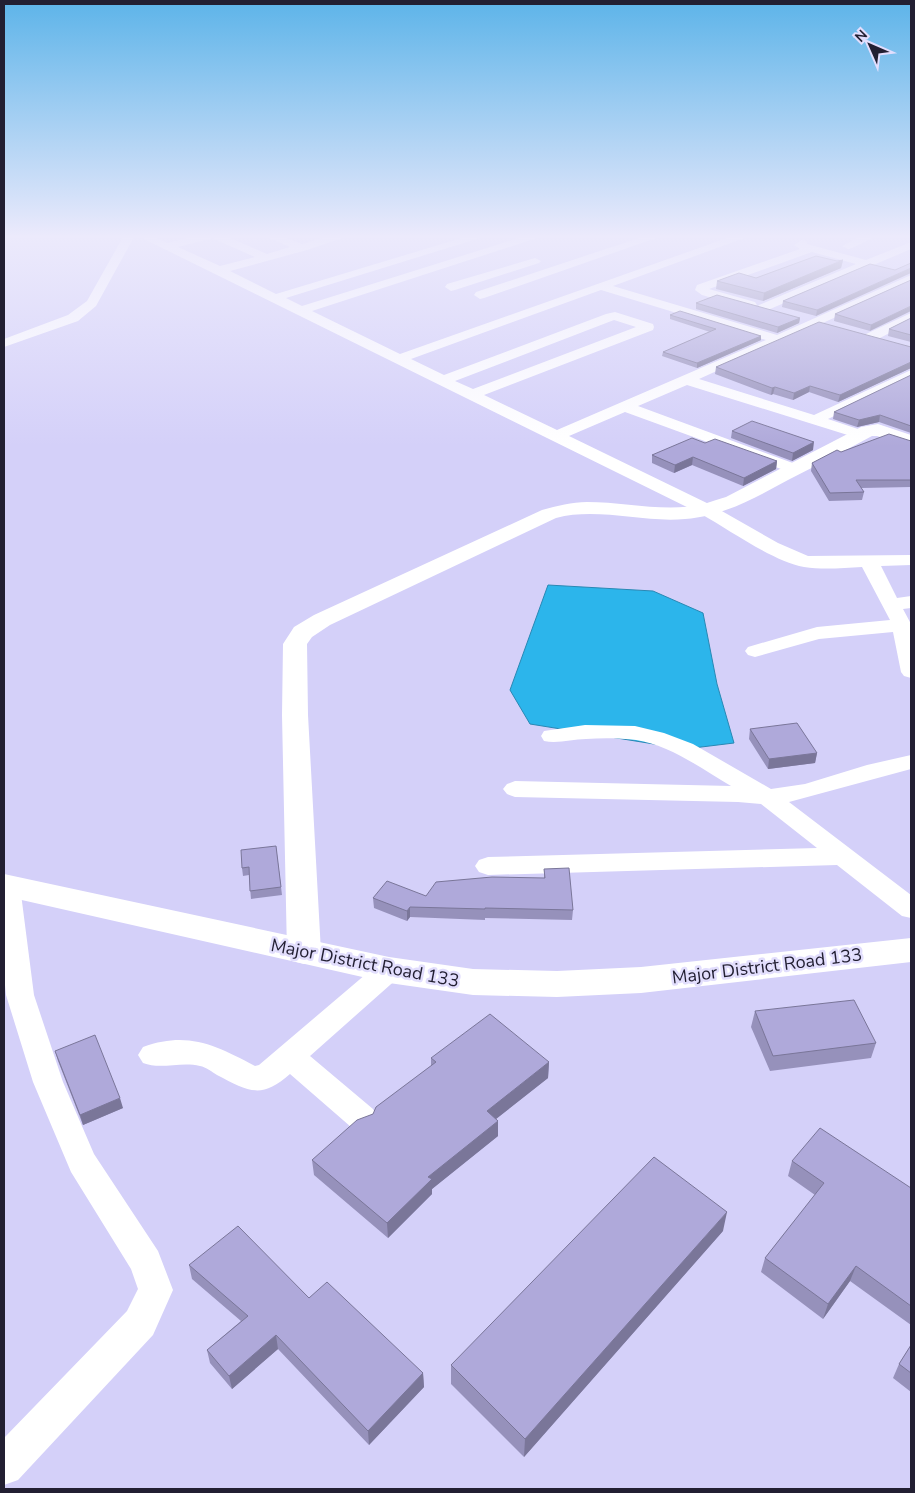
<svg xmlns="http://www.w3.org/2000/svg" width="915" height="1493" viewBox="0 0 915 1493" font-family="'Nunito Sans',sans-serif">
	<rect width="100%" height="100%" fill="#d4d0f9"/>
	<path fill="#2cb5eb" stroke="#2988b4" d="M548 585 653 591 703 613 717 684 734 743 685 749 530 724 510 690Z"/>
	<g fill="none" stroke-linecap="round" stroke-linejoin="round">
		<path fill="#fff" fill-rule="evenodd" d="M123 237H134L96 306 78 321 4 347V339L68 315 87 301Z
			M140 237H155L167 243 192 237H228L267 254 290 247 267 237H284L302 244 326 237H345L307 250 230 271 276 294 465 237H483L286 298 302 306 522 237H540L312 311 400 354 730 237H747L613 286 777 335 911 275V283L699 379 814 415 911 370V379L828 419 864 431 867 434 864 437H854L687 385 638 406 801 466 803 469 801 472H789L625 412 569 436 713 506 778 543 808 556 911 555V565L881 566 897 598 911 596V608L903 609 911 624V678L904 676 901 672 893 632 819 639 755 657 748 655 745 651 748 647 817 627 890 620 862 567C843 568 823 570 804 567 772 561 730 530 701 514ZM213 238 214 239 255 257 220 266 178 247ZM601 290 766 340 557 430 484 395 653 330 654 327 653 324 615 312 606 314 444 375 411 359ZM614 320 636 327 473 389 455 381Z
			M642 237H659L484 298 480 299 474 295 476 292Z
			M859 237H875L852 248 848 249 842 246Z
			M802 240 806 241 807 244 866 260 911 242V249L763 312 759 311 757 308 759 305 856 264 812 252 709 289 755 302 757 305 751 309 702 295 695 290 697 285 800 249 794 245Z
			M535 258 541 261 539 263 455 290 451 291 445 287 447 284Z
			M911 313V322L876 340 871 341 864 337 866 334Z
			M585 725 635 726 664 733 693 744 771 789 805 784 867 765 911 755V769L789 802 911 895V918L902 916 837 865 488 875 479 872 475 866 479 860 488 857 817 848 761 804 738 802 515 797 507 794 503 789 507 784 515 781 731 786C702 769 670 745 636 740 620 738 602 738 586 739 572 739 558 744 544 741L541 736 544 731Z
			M7 877 16 880 20 886 34 995 63 1082 94 1154 158 1251 173 1290 153 1335 18 1480 4 1485V1438L127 1311 138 1289 131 1269 71 1172 33 1082 6 995 4 975V878Z
			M389 960 399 963 403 970 399 977 310 1056 373 1109 377 1118 373 1127 362 1131 351 1127 290 1074C261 1100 248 1091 217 1075 212 1072 206 1067 200 1066 181 1061 161 1070 143 1063L138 1055 143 1047C188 1031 215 1045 255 1066L259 1065 379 963Z"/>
		<path fill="#fff" fill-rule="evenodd" d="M878 424 911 435V447L877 436H872C844 451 816 466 788 480 755 498 723 516 685 519 643 523 598 507 556 518L330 625 312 637 307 644 308 715 321 952 316 961 304 964 292 961 287 952 282 715 283 644 294 627 314 615 542 510C557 506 572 502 587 502 626 502 666 513 704 504 711 502 718 499 726 497L861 427Z"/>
		<path fill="#fff" fill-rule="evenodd" d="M4 874 389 957 473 969 557 971 641 967 911 938V962L641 993 557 997 473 995 389 983 4 896Z"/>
	</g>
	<path fill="#9691bb" d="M843 260 841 268 763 301 716 289 717 281 756 278Z
		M870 264 816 316 782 307 783 301Z
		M911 280 870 331 834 321 835 314Z
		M696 303 800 318 799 323 777 333 696 309Z
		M670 315 761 336V340L697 368 662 356 663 352 710 332 670 319Z
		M911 318V342L888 336 889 329Z
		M911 347V368L838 402 809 392 793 400 773 394 771 395 715 374 716 367Z
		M911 375V433L879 422 857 427 833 419 834 412Z
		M732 431 813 450 792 461 731 438Z
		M911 441V487L861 488 864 492 862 500 829 501 811 471 812 463 841 452Z
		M705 443 777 461 776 469 743 486 692 465 674 473 652 463V455Z
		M750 729 817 753 815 763 768 769 749 739Z
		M276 846 282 895 251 899 249 875 243 876 242 868Z
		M544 869 573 910 572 920 485 918V920L410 917 407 921 374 908 373 898 426 896 544 878Z
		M755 1011 876 1043 871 1058 770 1071 751 1027Z
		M55 1051 123 1108 83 1125 58 1061Z
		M431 1058 549 1062 548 1078 496 1119 498 1121V1136L432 1189V1194L388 1238 314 1175 312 1160 373 1114 431 1066Z
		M792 1161 911 1188V1325L850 1281 823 1319 761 1272 765 1258 815 1195 788 1176Z
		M723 1231 524 1457 451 1384V1365Z
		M189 1265 309 1298 423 1373 424 1387 369 1445 278 1349 232 1389 210 1363 207 1350 241 1321 192 1279Z
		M911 1345V1392L893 1378 899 1364Z"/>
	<path fill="#7a7699" d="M843 260 841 268 763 301 764 293Z
		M911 268V273L816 316 817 310Z
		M911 306V311L870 331 871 325Z
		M800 318 799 323 777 333 778 327Z
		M761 336V340L697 368V363Z
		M911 362V368L838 402 840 395Z
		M810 386 809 392 793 400 794 393Z
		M775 387 773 394 771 395 772 388Z
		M880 415 879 422 857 427 859 420Z
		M814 442 813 450 792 461 793 453Z
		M693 457 692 465 674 473 675 465Z
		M777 461 776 469 743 486 744 478Z
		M817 753 815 763 768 769 769 759Z
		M410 907V917L407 921V911Z
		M549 1062 548 1078 487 1126V1111Z
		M120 1098 123 1108 83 1125 80 1115Z
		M498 1121V1136L432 1189V1194L388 1238 387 1223 428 1177Z
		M727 1212 723 1231 524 1457 525 1439Z
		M856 1266 850 1281 823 1319 828 1304Z
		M276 1335 278 1349 232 1389 229 1376Z
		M423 1373 424 1387 369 1445 368 1431Z"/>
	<path fill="#afa9da" stroke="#7a7699" d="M816 256 837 261 843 260 764 293 717 281 739 273 756 278Z
		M911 263V268L817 310 783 301 870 264 895 270Z
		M911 280V306L871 325 835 314Z
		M717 295 800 318 778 327 696 303Z
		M680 311 761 336 697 363 663 352 716 329 670 315Z
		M911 318V335L889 329Z
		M819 322 911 347V362L840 395 810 386 794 393 775 387 772 388 716 367Z
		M911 375V426L880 415 859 420 834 412Z
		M752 421 814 442 793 453 732 431Z
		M889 434 911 441V480H856L864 492 830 493 812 463 837 450 841 452Z
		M692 438 705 443 715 439 777 461 744 478 693 457 675 465 652 455Z
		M797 723 817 753 769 759 750 729Z
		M276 846 281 887 250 891 249 867 242 868 241 850Z
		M569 868 573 910 485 908V909L410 907 407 911 373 898 387 881 426 896 436 882 492 877 545 878 544 869Z
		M854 1000 876 1043 773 1056 755 1011Z
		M490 1014 549 1062 487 1111 498 1121 428 1177 432 1179 387 1223 312 1160 357 1120 373 1114 376 1107 436 1062 431 1058Z
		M95 1035 120 1098 80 1115 55 1051Z
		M820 1128 911 1188V1306L856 1266 828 1304 765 1258 824 1183 792 1161Z
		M654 1157 727 1212 525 1439 451 1365Z
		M238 1226 309 1298 327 1282 423 1373 368 1431 276 1335 229 1376 207 1350 248 1316 189 1265Z
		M911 1345V1373L899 1364Z"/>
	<linearGradient id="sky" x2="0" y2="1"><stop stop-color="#5db4e9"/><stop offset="0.53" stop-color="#eceafc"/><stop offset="1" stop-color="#eceafc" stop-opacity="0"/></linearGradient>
	<rect width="915" height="446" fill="url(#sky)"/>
	<g text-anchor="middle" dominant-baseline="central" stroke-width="5" stroke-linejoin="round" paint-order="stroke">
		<g font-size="18" fill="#221f32" stroke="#e2defd">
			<text transform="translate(365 963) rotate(11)">Major District Road 133</text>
			<text transform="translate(767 966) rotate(-7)">Major District Road 133</text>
		</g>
	</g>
	<rect width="915" height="1493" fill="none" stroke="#221f32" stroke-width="10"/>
	<g transform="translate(870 45) rotate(315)" stroke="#e2defd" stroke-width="4" paint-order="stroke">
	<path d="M0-4L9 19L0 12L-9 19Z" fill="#221f32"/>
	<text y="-8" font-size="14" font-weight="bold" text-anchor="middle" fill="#221f32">N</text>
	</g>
</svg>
